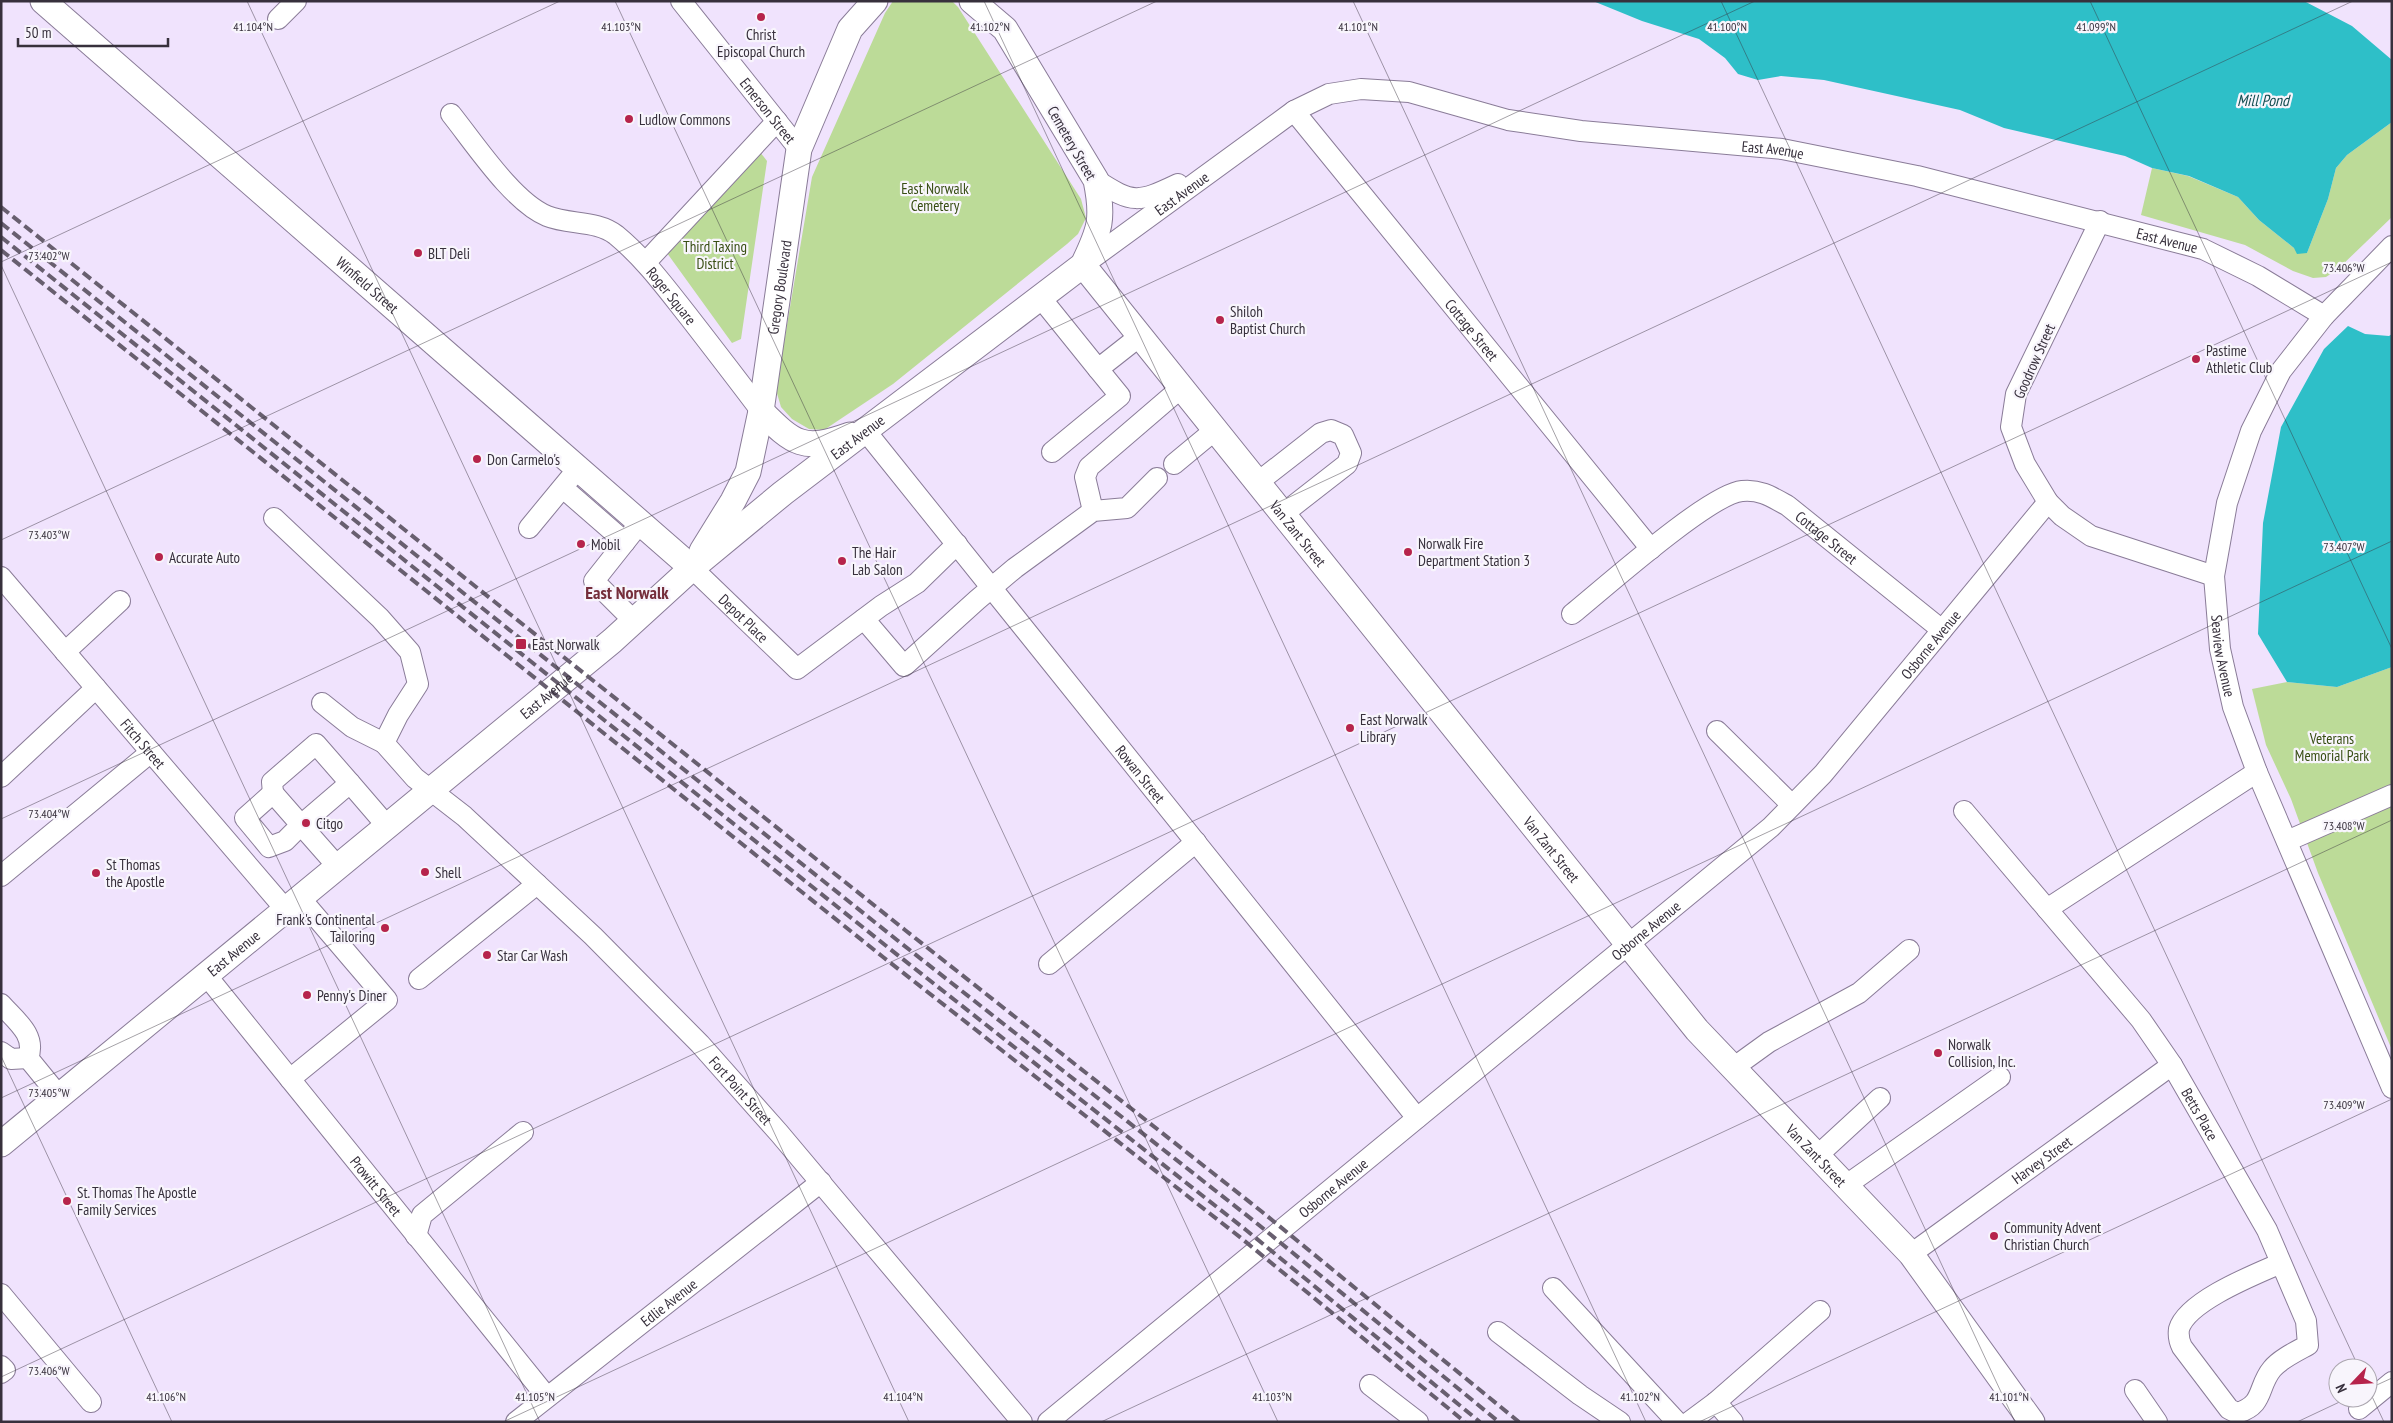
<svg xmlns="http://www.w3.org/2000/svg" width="2393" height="1423" viewBox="0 0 2393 1423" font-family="'PT Sans Narrow',sans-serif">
	<rect width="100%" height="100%" fill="#f0e3fd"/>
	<path fill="#bcdb98" d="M893 1H952L958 7 1081 199 1086 218 1078 234 1067 244 893 384 824 430 809 429 792 419 781 407 776 390 812 177 885 13Z
		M2392 122V217L2338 269 2326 277 2313 278 2293 271 2245 245 2141 215 2152 168 2188 176 2238 197 2259 220 2294 248 2307 253 2328 199 2336 168 2347 155Z
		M760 152 767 161 741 339 732 343 667 253Z
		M2392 667V1050L2318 873 2291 799 2266 745 2252 689 2287 682 2337 687Z"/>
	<path fill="#2ebfc8" d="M1593 1H2304L2352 26 2392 60V122L2347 155 2336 168 2328 199 2307 253 2297 254 2294 248 2259 220 2238 197 2189 176 2152 168 2125 156 2004 128 1960 110 1824 80 1781 76 1758 80 1738 74 1725 58 1699 39 1642 21Z
		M2348 326 2365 334 2389 336 2392 334V667L2337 687 2287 682 2258 634 2263 523 2281 427 2324 349Z"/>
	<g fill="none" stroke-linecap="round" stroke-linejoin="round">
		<defs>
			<g id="minor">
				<path id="s1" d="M681 1 799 149"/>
				<path d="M278 19 296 1"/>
				<path id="s2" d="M1294 111 1651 549"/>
				<path id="s3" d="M451 114C475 144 513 202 547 216 569 225 597 220 616 235 645 259 666 288 689 317 713 348 737 379 761 411"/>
				<path d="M1096 180C1133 204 1138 203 1178 184"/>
				<path d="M2100 221 2016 394 2011 427 2025 464 2048 502 2062 516 2091 536 2214 576"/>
				<path id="s4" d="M2392 246 2324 316 2281 371 2251 431 2227 503 2214 576 2220 649 2233 707 2257 772 2392 1088"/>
				<path d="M646 262 777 121"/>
				<path id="s5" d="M1083 265 1294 111 1329 94 1361 89 1409 92 1508 120 1581 131 1782 149 1917 176 2203 249 2258 276 2324 316"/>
				<path d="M1040 297 1098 369 1140 336"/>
				<path id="s6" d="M864 429 1417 1118"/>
				<path d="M1052 452 1120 396 1098 369"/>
				<path d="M1174 464 1215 430"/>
				<path d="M1257 483 1321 433 1331 430 1343 435 1351 453 1347 464 1283 514"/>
				<path d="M563 488 625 542"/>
				<path d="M1093 511 1085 477 1089 467 1181 388"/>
				<path id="s7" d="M274 518 380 618 410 652 418 684 398 715 384 743 415 778 464 816 593 936 700 1044 779 1133 1022 1422"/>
				<path d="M529 528 571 477"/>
				<path id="s8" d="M692 568 797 669 881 606 917 583 957 544"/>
				<path id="s9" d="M1 577 286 910"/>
				<path id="s10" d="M1572 614C1602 590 1709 494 1742 491 1760 489 1772 497 1788 506L1942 630"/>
				<path d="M864 619 904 666 977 600 1015 568 1093 511 1127 508 1157 478"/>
				<path d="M634 621 594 581 640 523"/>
				<path d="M65 652 120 601"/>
				<path d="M322 703 352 727 384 743"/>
				<path d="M1717 731 1792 805"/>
				<path d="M1 777 96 688"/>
				<path d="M273 793 301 825 285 841 269 847 245 818Z"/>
				<path d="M273 793 272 782 316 744 350 783"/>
				<path id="s11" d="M1964 811 2141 1020 2172 1065 2267 1230 2306 1321 2308 1345C2297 1351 2280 1359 2272 1369 2257 1387 2265 1405 2237 1413L2229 1409 2182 1347C2179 1341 2178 1336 2179 1329 2187 1301 2256 1274 2281 1263"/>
				<path d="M2287 841 2392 795"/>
				<path d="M338 867 301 825 350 783 387 826"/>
				<path d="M1 876 151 752"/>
				<path d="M2047 909 2257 772"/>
				<path d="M1049 964 1196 842"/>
				<path id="s12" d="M206 975 547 1397"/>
				<path d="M419 979 537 884"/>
				<path d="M1 1004C15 1020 37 1035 28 1058L59 1096"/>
				<path d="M1 1052 11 1059 28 1058"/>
				<path d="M1733 1068 1769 1042 1859 993 1909 950"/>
				<path d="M290 1079 387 1000 300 898"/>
				<path d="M1817 1156 1880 1098"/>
				<path d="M1845 1186 2000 1077"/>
				<path d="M416 1236 422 1215 523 1132"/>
				<path id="s13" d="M1911 1254 2172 1065"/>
				<path d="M1553 1288 1677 1422"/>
				<path d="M1 1294 91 1402"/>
				<path d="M1498 1332 1580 1395 1620 1422"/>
				<path d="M1 1366 5 1370 1 1373"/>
				<path d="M1370 1385 1418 1422"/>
				<path d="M2135 1390 2157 1422"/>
				<path d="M1716 1402 1733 1422"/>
				<path d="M2359 1409 2392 1382"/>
				<path id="s14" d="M516 1422 821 1182"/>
				<path id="s15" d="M1048 1422 1771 827 1823 774 2048 502"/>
				<path d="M1689 1422 1716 1402 1820 1311"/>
			</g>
			<g id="major">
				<path id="s16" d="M43 1 692 568"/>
				<path id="s17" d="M1083 265 1697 1030 1911 1254 2032 1422"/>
				<path d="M761 411C794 444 803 452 850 435"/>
				<path id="s18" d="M702 551 733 501 748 472 761 411 799 149 850 29 875 1"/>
				<path id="s19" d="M1 1144 612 641 692 568 783 493 1083 265C1100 230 1104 219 1096 180L1005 29 972 1"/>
			</g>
		</defs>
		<use href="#minor" stroke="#8a7c98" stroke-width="22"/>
		<use href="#major" stroke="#8a7c98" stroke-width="27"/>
		<use href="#minor" stroke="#fff" stroke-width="20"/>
		<use href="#major" stroke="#fff" stroke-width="25"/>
		<path stroke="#685f6f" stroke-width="4" stroke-dasharray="10 5" stroke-linecap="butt" d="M1 207 905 930 1261 1211 1519 1422
			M1 223 897 940 1254 1221 1499 1422
			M1 237 890 949 1246 1230 1480 1422
			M1 250 883 957 1241 1238 1465 1422"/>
	</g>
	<path fill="none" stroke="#37303c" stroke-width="1" stroke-opacity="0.45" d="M247 1 909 1422M615 1 1278 1422M984 1 1646 1422M1353 1 2015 1422M1721 1 2359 1368M2090 1 2392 649M1 262 560 1M1 265 540 1422M1 540 1157 1M1 819 1755 1M1 1056 172 1422M1 1098 2353 1M1 1377 2392 262M2368 1388 2384 1422M2368 1389 2392 1378M503 1422 2392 541M1101 1422 2392 820M1699 1422 2392 1099M2297 1422 2348 1398"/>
	<g fill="#b6244b" stroke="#f8f5fc" stroke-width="2">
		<circle cx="761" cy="17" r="5"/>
		<circle cx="629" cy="119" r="5"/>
		<circle cx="418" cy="253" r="5"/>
		<circle cx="1220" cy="320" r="5"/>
		<circle cx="2196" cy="359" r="5"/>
		<circle cx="477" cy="459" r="5"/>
		<circle cx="581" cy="544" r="5"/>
		<circle cx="1408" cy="552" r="5"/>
		<circle cx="159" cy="557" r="5"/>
		<circle cx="842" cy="561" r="5"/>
		<rect x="515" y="638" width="12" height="12" rx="2.5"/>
		<circle cx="1350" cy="728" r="5"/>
		<circle cx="306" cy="823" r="5"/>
		<circle cx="425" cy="872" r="5"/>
		<circle cx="96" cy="873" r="5"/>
		<circle cx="385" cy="928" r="5"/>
		<circle cx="487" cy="955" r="5"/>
		<circle cx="307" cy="995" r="5"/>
		<circle cx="1938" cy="1053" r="5"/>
		<circle cx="67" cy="1201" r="5"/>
		<circle cx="1994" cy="1236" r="5"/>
	</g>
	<g text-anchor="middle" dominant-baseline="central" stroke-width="4.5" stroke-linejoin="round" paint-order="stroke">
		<g font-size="15" fill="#37303c" stroke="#f8f5fc" text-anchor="start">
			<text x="761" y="34" text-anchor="middle">Christ<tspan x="761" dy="17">Episcopal Church</tspan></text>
			<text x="639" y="119">Ludlow Commons</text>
			<text x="428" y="253">BLT Deli</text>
			<text x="1230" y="311">Shiloh<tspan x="1230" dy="17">Baptist Church</tspan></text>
			<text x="2206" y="350">Pastime<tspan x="2206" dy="17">Athletic Club</tspan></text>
			<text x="487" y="459">Don Carmelo's</text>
			<text x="1418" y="543">Norwalk Fire<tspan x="1418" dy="17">Department Station 3</tspan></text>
			<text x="591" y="544">Mobil</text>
			<text x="852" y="552">The Hair<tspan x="852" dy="17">Lab Salon</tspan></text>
			<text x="169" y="557">Accurate Auto</text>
			<text x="532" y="644">East Norwalk</text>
			<text x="1360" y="719">East Norwalk<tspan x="1360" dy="17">Library</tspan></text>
			<text x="316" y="823">Citgo</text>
			<text x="106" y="864">St Thomas<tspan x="106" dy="17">the Apostle</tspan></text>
			<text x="435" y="872">Shell</text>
			<text x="375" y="919" text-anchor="end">Frank's Continental<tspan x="375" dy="17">Tailoring</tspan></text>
			<text x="497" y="955">Star Car Wash</text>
			<text x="317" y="995">Penny's Diner</text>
			<text x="1948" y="1044">Norwalk<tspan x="1948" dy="17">Collision, Inc.</tspan></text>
			<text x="77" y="1192">St. Thomas The Apostle<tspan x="77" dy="17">Family Services</tspan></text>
			<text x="2004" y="1227">Community Advent<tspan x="2004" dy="17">Christian Church</tspan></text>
		</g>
		<g font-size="15" fill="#37303c" stroke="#f8f5fc">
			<text stroke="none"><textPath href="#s1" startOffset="140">Emerson Street</textPath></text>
			<text transform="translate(1072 143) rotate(60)">Cemetery Street</text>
			<text stroke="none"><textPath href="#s5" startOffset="750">East Avenue</textPath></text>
			<text stroke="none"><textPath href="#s5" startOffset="122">East Avenue</textPath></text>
			<text stroke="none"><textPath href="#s5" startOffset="1155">East Avenue</textPath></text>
			<text stroke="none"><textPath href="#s16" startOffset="431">Winfield Street</textPath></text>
			<text stroke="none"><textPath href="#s18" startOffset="279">Gregory Boulevard</textPath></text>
			<text stroke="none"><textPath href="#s3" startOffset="296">Roger Square</textPath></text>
			<text stroke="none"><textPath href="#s2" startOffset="282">Cottage Street</textPath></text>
			<text transform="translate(2034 361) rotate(-66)">Goodrow Street</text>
			<text stroke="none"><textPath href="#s19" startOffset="1111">East Avenue</textPath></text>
			<text stroke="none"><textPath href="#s17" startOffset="344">Van Zant Street</textPath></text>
			<text stroke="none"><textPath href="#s10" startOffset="310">Cottage Street</textPath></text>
			<text stroke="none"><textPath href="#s8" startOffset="72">Depot Place</textPath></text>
			<text stroke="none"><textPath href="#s15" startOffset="1179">Osborne Avenue</textPath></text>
			<text stroke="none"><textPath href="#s4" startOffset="465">Seaview Avenue</textPath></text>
			<text stroke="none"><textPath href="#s19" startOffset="706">East Avenue</textPath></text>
			<text stroke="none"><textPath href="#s9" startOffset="219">Fitch Street</textPath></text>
			<text stroke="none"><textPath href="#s6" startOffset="442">Rowan Street</textPath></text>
			<text stroke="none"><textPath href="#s17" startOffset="749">Van Zant Street</textPath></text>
			<text stroke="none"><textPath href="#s15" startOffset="774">Osborne Avenue</textPath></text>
			<text stroke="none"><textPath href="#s19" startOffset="301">East Avenue</textPath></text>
			<text stroke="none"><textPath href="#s7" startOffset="791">Fort Point Street</textPath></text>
			<text stroke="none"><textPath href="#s11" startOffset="385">Betts Place</textPath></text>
			<text stroke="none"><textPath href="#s17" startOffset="1154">Van Zant Street</textPath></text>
			<text stroke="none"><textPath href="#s13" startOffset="161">Harvey Street</textPath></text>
			<text stroke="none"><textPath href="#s12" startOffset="271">Prowitt Street</textPath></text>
			<text stroke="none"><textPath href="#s15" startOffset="369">Osborne Avenue</textPath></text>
			<text stroke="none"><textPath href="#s14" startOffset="194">Edlie Avenue</textPath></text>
		</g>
		<g font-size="15" fill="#384e14" stroke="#f8f5fc">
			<text x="935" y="188">East Norwalk<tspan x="935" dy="17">Cemetery</tspan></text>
			<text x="715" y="246">Third Taxing<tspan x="715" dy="17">District</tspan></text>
			<text x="2332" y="738">Veterans<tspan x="2332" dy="17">Memorial Park</tspan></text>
		</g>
		<g font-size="16" font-style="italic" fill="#154f53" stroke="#f8f5fc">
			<text x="2263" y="100">Mill Pond</text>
		</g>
		<g font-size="18" font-weight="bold" fill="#752e3b" stroke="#f8f5fc">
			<text x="627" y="592">East Norwalk</text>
		</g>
	</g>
	<g font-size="12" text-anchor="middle" fill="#37303c" stroke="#f8f5fc" stroke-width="4.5" stroke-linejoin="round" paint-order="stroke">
		<text x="1358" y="31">41.101°N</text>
		<text x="253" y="31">41.104°N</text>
		<text x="621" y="31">41.103°N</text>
		<text x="990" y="31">41.102°N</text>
		<text x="1727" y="31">41.100°N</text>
		<text x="2096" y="31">41.099°N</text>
		<text x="49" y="260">73.402°W</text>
		<text x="2344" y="272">73.406°W</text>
		<text x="49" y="539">73.403°W</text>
		<text x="2344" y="551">73.407°W</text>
		<text x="49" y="818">73.404°W</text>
		<text x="2344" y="830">73.408°W</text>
		<text x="49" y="1097">73.405°W</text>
		<text x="2344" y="1109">73.409°W</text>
		<text x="49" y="1375">73.406°W</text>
		<text x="166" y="1401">41.106°N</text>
		<text x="535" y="1401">41.105°N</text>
		<text x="903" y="1401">41.104°N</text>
		<text x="1272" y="1401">41.103°N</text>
		<text x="1640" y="1401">41.102°N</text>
		<text x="2009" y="1401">41.101°N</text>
	</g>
	<rect width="2393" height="1423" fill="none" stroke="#37303c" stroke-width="5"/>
	<g transform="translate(2353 1383) rotate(245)"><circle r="24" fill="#f8f5fc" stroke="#aba6af"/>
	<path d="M0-4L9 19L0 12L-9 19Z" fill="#b6244b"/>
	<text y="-8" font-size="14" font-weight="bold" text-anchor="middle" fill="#37303c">N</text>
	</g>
	<path d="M18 38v8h150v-8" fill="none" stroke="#37303c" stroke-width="2.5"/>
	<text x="25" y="38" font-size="15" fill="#37303c" stroke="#f8f5fc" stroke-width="4" paint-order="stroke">50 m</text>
</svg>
